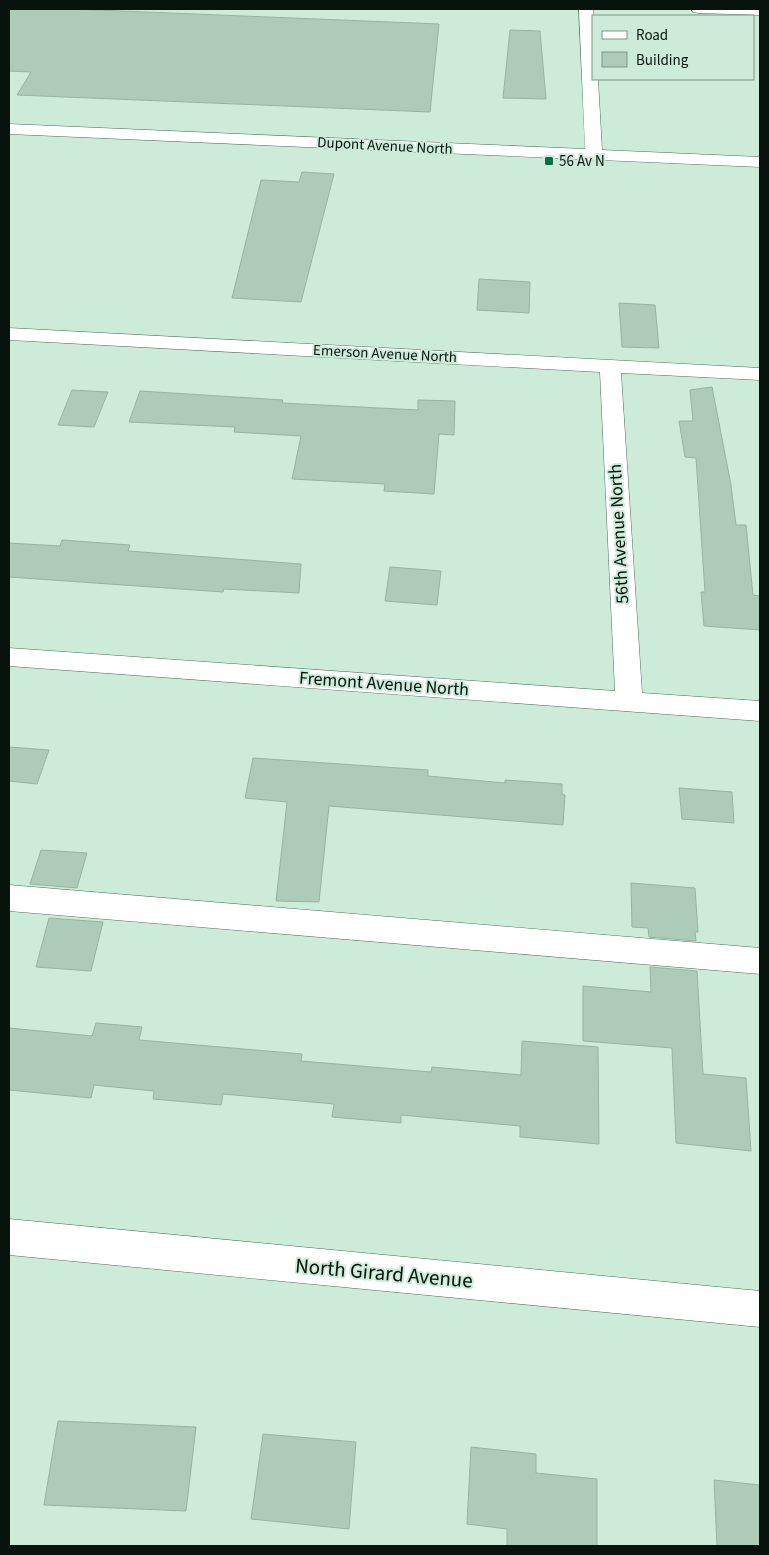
<svg xmlns="http://www.w3.org/2000/svg" width="769" height="1555" viewBox="0 0 769 1555" font-family="'Source Sans 3',sans-serif">
	<rect width="100%" height="100%" fill="#ccebd8"/>
	<path fill="#adcbb9" stroke="#97b4a2" d="M9 9H72L439 24 430 112 17 95 31 72 9 71Z
		M510 30 540 31 546 99 503 98Z
		M302 172 334 174 301 302 232 298 261 180 299 182Z
		M479 279 530 282 529 313 477 310Z
		M619 303 655 305 659 348 622 347Z
		M712 387 731 485 736 525H746L753 595 760 596V630L704 626 701 592H705L696 458 685 457 679 421H693L690 390Z
		M72 390 108 392 94 427 58 425Z
		M140 391 283 400 282 403 418 410V400L455 401 454 435 439 434 434 494 384 491 385 484 292 479 301 436 234 432 235 427 129 422Z
		M62 540 130 545 128 551 301 564 299 593 224 589 223 592 9 577V543L60 546Z
		M390 567 441 571 437 605 385 601Z
		M9 747 49 750 37 784 9 781Z
		M253 758 428 770V776L505 783V780L562 784V794L565 795 563 825 329 806 319 902 276 901 287 802 245 798Z
		M679 788 732 792 734 823 682 819Z
		M41 850 87 853 77 888 30 884Z
		M631 883 695 888 698 932H695L696 941 649 937 648 928 632 927Z
		M49 918 103 922 91 971 36 967Z
		M650 967 697 971 703 1074 746 1078 751 1151 676 1143 672 1048 583 1041V986L651 992Z
		M96 1023 142 1027 139 1040 302 1054 301 1061 431 1072 432 1067 521 1075 522 1041 598 1047 599 1144 520 1137V1126L401 1115V1123L332 1117 334 1104 223 1094 221 1105 153 1099 154 1091 94 1085 91 1098 9 1090V1028L92 1036Z
		M58 1421 196 1427 186 1511 44 1505Z
		M263 1434 356 1442 349 1529 251 1519Z
		M471 1447 536 1454V1473L597 1479V1546H507V1529L467 1524Z
		M714 1480 760 1485V1546H717Z"/>
	<g fill="none" stroke-linecap="round" stroke-linejoin="round">
		<defs>
			<path id="minor" d="M579 9H593V79H598L602 150 760 157V167L9 134V124L585 149Z
				M691 9H760V15L698 13 693 12Z
				M9 328 760 368V380L621 373 642 693 760 701V721L9 666V648L615 691 600 372 9 340Z
				M9 885 760 948V974L9 911Z
				M9 1219 760 1291V1327L9 1255Z"/>
		</defs>
		<use href="#minor" stroke="#506b5b" stroke-width="1"/>
		<use href="#minor" fill="#fff" fill-rule="evenodd"/>
	</g>
	<rect fill="#046e45" stroke="#ccebd8" stroke-width="2" x="544" y="156" width="10" height="10" rx="2.5"/>
	<g text-anchor="middle" dominant-baseline="central" stroke-width="4" stroke-linejoin="round" paint-order="stroke">
		<g font-size="15" fill="#08130d" stroke="#ccebd8">
			<text transform="translate(385 146) rotate(3)">Dupont Avenue North</text>
			<text transform="translate(385 354) rotate(3)">Emerson Avenue North</text>
		</g>
		<g font-size="15" fill="#08130d" stroke="#ccebd8" text-anchor="start">
			<text x="559" y="161">56 Av N</text>
		</g>
		<g font-size="18" fill="#08130d" stroke="#ccebd8">
			<text transform="translate(619 534) rotate(-93)">56th Avenue North</text>
			<text transform="translate(384 684) rotate(4)">Fremont Avenue North</text>
		</g>
		<g font-size="21" fill="#08130d" stroke="#ccebd8">
			<text transform="translate(384 1273) rotate(5)">North Girard Avenue</text>
		</g>
	</g>
	<rect width="769" height="1555" fill="none" stroke="#08130d" stroke-width="20"/>
	<rect x="592" y="15" width="162" height="65" fill="#ccebd8" stroke="#7e9587"/>
	<rect x="602" y="31" width="25" height="8" fill="#ffffff" stroke="#7e9587"/>
	<text x="636" y="40" font-size="15" fill="#08130d">Road</text>
	<rect x="602" y="52" width="25" height="15" fill="#adcbb9" stroke="#7e9587"/>
	<text x="636" y="65" font-size="15" fill="#08130d">Building</text>
</svg>
